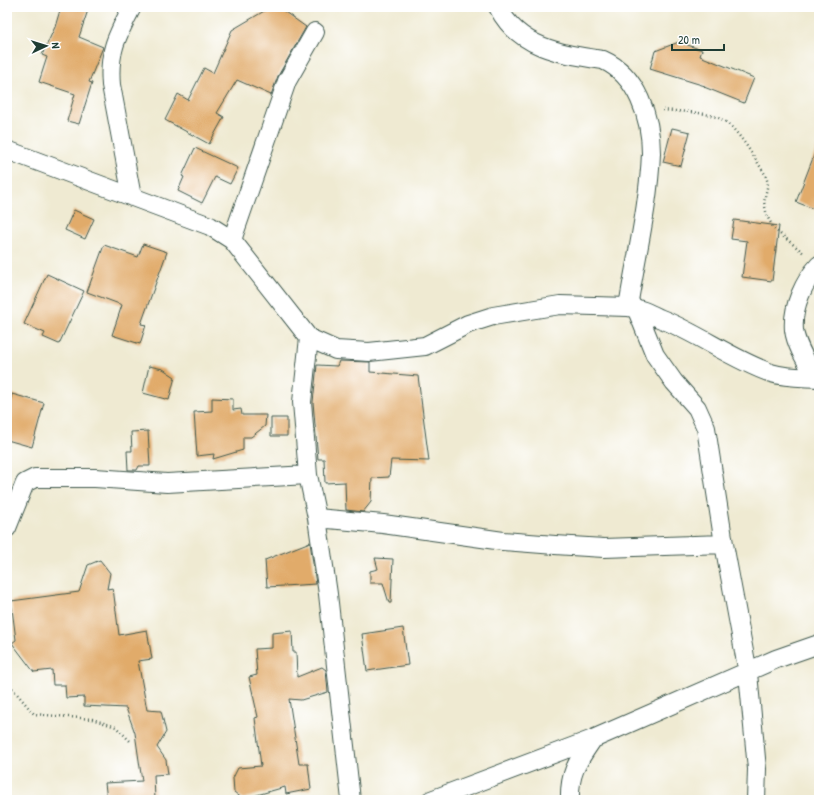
<svg xmlns="http://www.w3.org/2000/svg" width="826" height="807" viewBox="0 0 826 807" font-family="'Patrick Hand',sans-serif">
	<rect width="100%" height="100%" fill="#fff"/>
	<filter id="ink" filterUnits="userSpaceOnUse"><feTurbulence type="fractalNoise" baseFrequency=".025" numOctaves="2"/><feDisplacementMap in="SourceGraphic" scale="8" xChannelSelector="R" yChannelSelector="G"/><feConvolveMatrix kernelMatrix="1 2 1 2 8 2 1 2 1" color-interpolation-filters="sRGB"/></filter>
	<filter id="wash" filterUnits="userSpaceOnUse"><feTurbulence type="fractalNoise" baseFrequency=".012" numOctaves="4" result="noise"/><feDisplacementMap in="SourceGraphic" scale="16" xChannelSelector="R" yChannelSelector="G"/><feGaussianBlur stdDeviation="0.9" result="paint"/><feColorMatrix in="noise" values="0 0 0 0 0 0 0 0 0 0 0 0 0 0 0 0 0 1.4 0 .05"/><feComposite in="paint" operator="in"/></filter>
	<g filter="url(#wash)">
		<rect width="100%" height="100%" fill="#efead2"/>
		<g id="blocks">
			<path fill="#e1ab6b" d="M61 7H89L79 37 103 47 89 82 92 83 79 124 67 121 75 94 39 82 47 57 42 55 55 27Z
				M271 7H278L306 27 278 76 271 95 237 80 217 113 224 117 209 144 165 120 178 94 188 100 204 68 213 73 232 30Z
				M679 42 702 50 700 56 754 78 744 103 704 87 705 86 650 69 655 51Z
				M672 128 690 132 681 166 663 162Z
				M818 145H819V211L796 202Z
				M195 148 238 168 230 184 215 177 202 203 178 191 184 177 182 176Z
				M74 210 94 219 85 239 65 230Z
				M734 220 779 226 772 281 742 277 747 241 731 239Z
				M143 244 167 252 141 324 146 325 140 344 112 335 122 305 87 292 104 245 138 257Z
				M47 274 84 291 59 344 43 337 45 333 24 324Z
				M339 361 370 362V372L418 376 429 461 391 460 389 477 372 478 371 502 363 512 346 510 345 482 325 483 324 459H318L313 402 317 365 337 366Z
				M149 366 163 369 175 377 169 400 143 393Z
				M12 394 44 403 32 447 7 440V413Z
				M212 398 233 399V410L241 409 242 415H266L265 426 251 437H243V450L213 459 214 454 197 456 194 412 212 411Z
				M271 418H287V436H271Z
				M148 431 150 466H139L137 470H128L127 451H132L131 432Z
				M310 542 316 584 267 587 265 560Z
				M375 558 393 559 391 603H389L383 583H370V571L378 569Z
				M100 560 110 573 107 589 113 588 119 635 147 630 152 659 138 661 147 710 161 711 166 732 157 747 166 760 168 774 154 775 155 800H107L105 783 142 781 135 733 126 708 84 706V697L66 698 65 685H53L52 670 34 672 12 643 16 640 11 601 79 592 88 565Z
				M403 628 408 665 367 671 362 634Z
				M292 631 293 652H296L297 677 322 667 326 670 328 692 301 700 289 699 299 764H308L311 789 286 794 285 787 243 799 234 792 233 778 238 768 261 766 255 718 258 717 249 677 257 675 255 649 272 648V633Z"/>
		</g>
	</g>
	<g filter="url(#ink)">
		<use href="#blocks" fill-opacity="0" stroke="#3e574c" stroke-width="1"/>
		<g fill="none" stroke-linecap="round" stroke-linejoin="round">
			<defs>
				<path id="street" d="M132 7C117 36 108 51 111 85L132 197
					M498 7C518 48 562 54 603 60 637 75 651 118 651 153 649 204 636 257 628 307
					M7 150 210 226 232 240 309 338 336 350 369 352 425 346 468 324 493 316 560 305 628 307C639 308 649 313 659 318 698 333 731 359 771 373 787 378 802 377 819 378
					M232 240 287 81 315 32
					M636 308 655 355 674 382 697 408 706 428 724 544 748 673 757 769 756 800
					M309 338 302 402 308 475 317 518 328 594 351 800
					M816 378C808 364 796 346 794 330 792 307 804 281 819 265
					M317 518 383 524 503 541 555 545 604 548 724 544
					M7 528 25 483 35 478H95L167 483 308 475
					M431 800 593 739 776 659 819 644
					M570 800C569 772 578 761 593 739"/>
			</defs>
			<use href="#street" stroke="#3e574c" stroke-width="20"/>
			<path stroke="#3e574c" stroke-width="2.5" stroke-dasharray="1 3" stroke-linecap="butt" d="M663 110C681 112 704 111 721 119 737 127 755 159 765 174L768 183 764 202 767 216 774 229 805 254
				M7 682 34 714 92 719 116 727 130 741"/>
			<use href="#street" stroke="#fff" stroke-width="18"/>
		</g>
	</g>
	<rect width="826" height="807" fill="none" stroke="#fff" stroke-width="24"/>
	<g transform="translate(46 46) rotate(86)" stroke="#ffffff" stroke-width="3" paint-order="stroke">
	<path d="M0-3L7 15L0 10L-7 15Z" fill="#1f3d34"/>
	<text y="-6" font-size="11" font-weight="bold" text-anchor="middle" fill="#1f3d34">N</text>
	</g>
	<path d="M672 44v6h52v-6" fill="none" stroke="#1f3d34" stroke-width="2"/>
	<text x="678" y="44" font-size="12" fill="#1f3d34" stroke="#ffffff" stroke-width="3" paint-order="stroke">20 m</text>
</svg>
